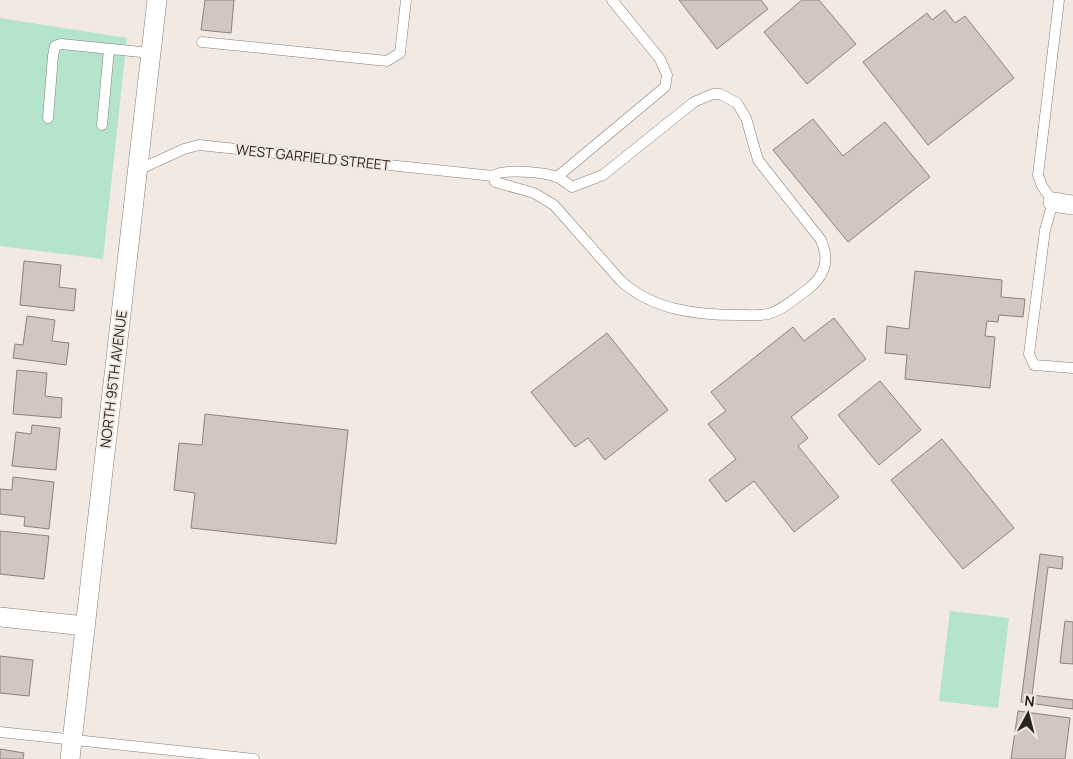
<svg xmlns="http://www.w3.org/2000/svg" width="1073" height="759" viewBox="0 0 1073 759" font-family="Manrope,sans-serif">
	<rect width="100%" height="100%" fill="#f1e9e2"/>
	<path fill="#b5e4cd" d="M0 18 127 38 103 259 0 246Z
		M950 611 1009 618 998 708 939 701Z"/>
	<path fill="#d1c6c2" stroke="#8c827e" d="M205 0H234L231 33 201 30Z
		M679 0H761L768 9 717 49Z
		M802 0H819L856 44 807 84 764 32Z
		M945 10 955 23 965 16 1014 78 928 145 863 62 927 13 932 20Z
		M813 119 843 156 885 122 930 177 848 242 773 150Z
		M24 261 61 265 59 287 76 289 74 311 20 305Z
		M915 271 1002 280 1001 297 1025 299 1023 317 999 315 998 322 987 321 985 336 995 337 990 388 905 379 907 355 885 353 887 326 909 329Z
		M27 316 55 320 52 341 69 343 66 365 13 358 15 344 23 345Z
		M834 318 866 359 791 417 808 438 798 446 839 497 794 532 754 481 726 502 709 480 736 459 708 424 726 411 711 392 793 327 804 341Z
		M607 333 668 410 605 460 588 438 575 447 531 392Z
		M17 370 47 373 45 396 62 398 61 418 13 414Z
		M880 381 921 430 879 465 838 415Z
		M205 414 348 430 336 544 191 528 195 493 174 490 179 443 202 445Z
		M32 425 60 428 56 470 12 466 16 432 31 434Z
		M942 439 1014 528 963 569 891 480Z
		M13 477 54 482 49 529 24 526 25 517 0 514V489L12 490Z
		M0 531 49 536 44 579 0 574Z
		M1040 554 1063 557 1062 569 1048 567 1032 695 1073 700V709L1021 702Z
		M1065 621 1073 622V664L1060 663Z
		M0 656 33 660 29 696 0 693Z
		M1018 711 1070 718 1065 759H1011Z
		M0 749 24 753 23 759H0Z"/>
	<g fill="none" stroke-linecap="round" stroke-linejoin="round">
		<defs>
			<path id="service" d="M1059 0 1038 175 1042 186 1053 202 1045 230 1029 354 1034 365 1073 368
				M202 42 387 61 400 53 406 0
				M713 94H720L737 103 746 118 758 160 821 240C830 261 825 276 807 290 795 298 783 310 768 314 759 316 747 315 738 315 696 315 653 310 621 281L554 205 534 193 495 182 493 176C503 168 546 172 559 178 563 180 568 184 572 187L603 175 694 102Z
				M48 118 53 56 55 46 61 44 151 53
				M102 125 109 49
				M138 170 184 149 199 145 493 176
				M557 177 665 87 667 75 660 59 612 0
				M0 732 254 759"/>
			<path id="minor" d="M1053 202 1073 205
				M0 617 85 626
				M70 759 157 0"/>
		</defs>
		<use href="#service" stroke="#867e78" stroke-width="11"/>
		<use href="#minor" stroke="#867e78" stroke-width="20"/>
		<use href="#service" stroke="#fff" stroke-width="10"/>
		<use href="#minor" stroke="#fff" stroke-width="19"/>
	</g>
	<g text-anchor="middle" dominant-baseline="central" stroke-width="4" stroke-linejoin="round" paint-order="stroke">
		<g font-size="14" fill="#272421" stroke="#f1e9e2">
			<text transform="translate(313 157) rotate(6)">WEST GARFIELD STREET</text>
			<text transform="translate(113 379) rotate(-83)">NORTH 95TH AVENUE</text>
		</g>
	</g>
	<g transform="translate(1028 714) rotate(7)" stroke="#f1e9e2" stroke-width="4" paint-order="stroke">
	<path d="M0-4L9 19L0 12L-9 19Z" fill="#272421"/>
	<text y="-8" font-size="14" font-weight="bold" text-anchor="middle" fill="#272421">N</text>
	</g>
</svg>
